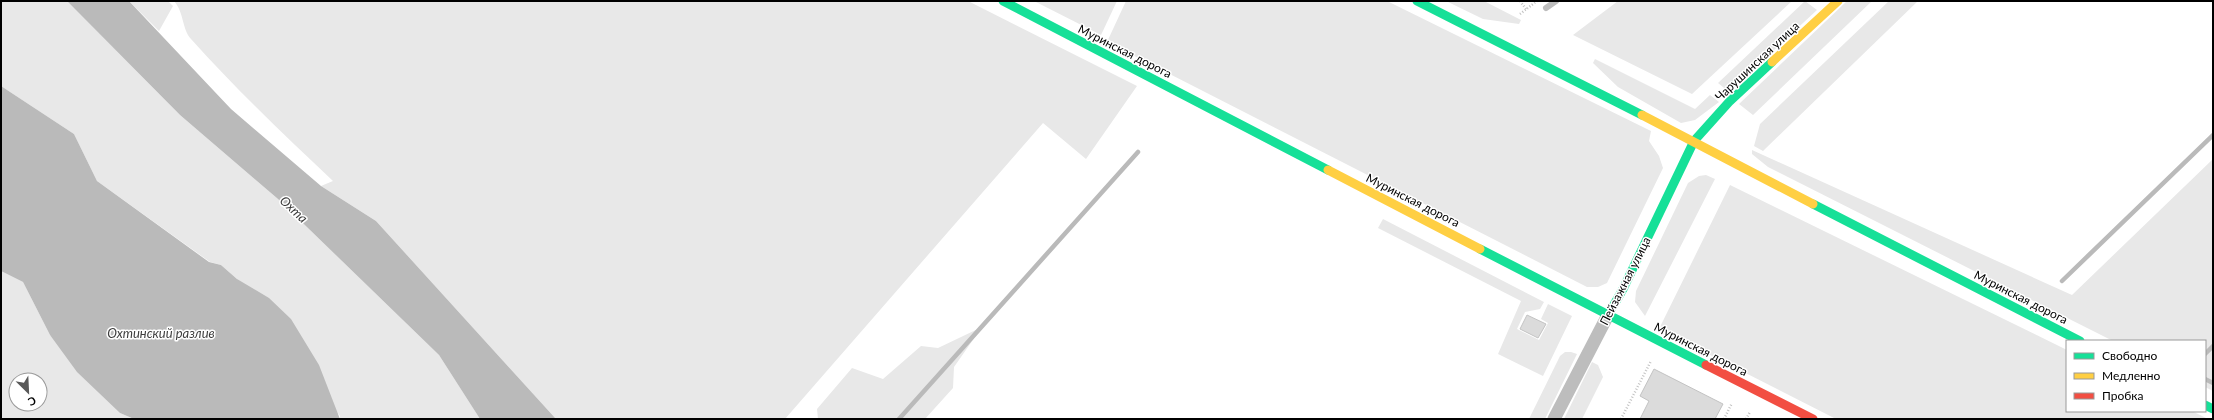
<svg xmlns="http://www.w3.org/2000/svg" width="2214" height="420" viewBox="0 0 2214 420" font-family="Lato,sans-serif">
	<rect width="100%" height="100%" fill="#fff"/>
	<path fill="#e8e8e8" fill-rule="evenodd" d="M1 1H67L180 115 278 199 439 355 480 419H340V416L237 279 221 265 210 262 97 181 74 134 1 86Z
		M129 1H168L173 6 159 31Z
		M174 1H968L1137 86 1086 159 1043 123 785 419H556L376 221 321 186 333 181C284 135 236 89 191 39 182 29 184 12 174 1Z
		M1034 1H1117L1101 35Z
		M1126 1H1387L1651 131 1649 141 1659 156 1663 168 1607 283 1598 287H1587L1107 42Z
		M1446 1H1484L1521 20 1519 24 1483 19Z
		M1618 1H1792L1692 94 1573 35Z
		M1805 1 1817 10 1729 92 1718 83Z
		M1847 1H1872L1753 115 1739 104Z
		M1889 1H1918L1763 151 1754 146 1760 124Z
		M1595 59 1695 109 1710 95 1719 102 1695 120 1681 123 1618 87 1593 63Z
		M1752 150 2072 295 2213 159V391L2205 387V341H2113L1768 167 1752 154Z
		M1706 175 1715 179 1645 316 1635 302 1636 291 1688 183 1699 176Z
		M1730 185 2067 350V411H2192L2208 419H1836L1659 329Z
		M1383 219 1544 302 1540 309 1525 312 1517 329 1539 340 1548 323 1541 319 1548 304 1572 316 1543 376 1498 354 1521 301 1378 228Z
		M1 271 23 282 50 335 120 413 134 419H1ZM16 380H40V404H16Z
		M982 327 954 367 953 388 925 419H818L817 409 852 368 883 379 921 346 938 348Z
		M1565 352H1571L1577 354 1545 419H1529L1560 356Z
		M1592 362 1598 365 1603 377 1582 419H1564Z"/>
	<path fill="#bababa" d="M67 1H129L231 109 321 186 376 221 556 419H480L439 355 278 199 180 115Z
		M1 86 74 134 97 181 209 262 221 265 237 279 269 298 291 319 319 365 340 419H134L120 413 77 372 50 335 23 282 1 271Z"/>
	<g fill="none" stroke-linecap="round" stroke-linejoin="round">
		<path stroke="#bababa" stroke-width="4.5" d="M2062 281 2213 135
			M2205 354 2213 346
			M2205 379 2213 383
			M899 419 1138 152"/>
	</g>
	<path fill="#dbdbdb" stroke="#c3c3c3" d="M1527 315 1546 324 1538 338 1520 329Z
		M1654 369 1723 404 1715 419H1640L1649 401 1640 396Z"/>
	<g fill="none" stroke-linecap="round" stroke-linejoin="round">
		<path stroke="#c2c2c2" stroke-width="2.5" stroke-dasharray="1 2" stroke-linecap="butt" d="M1520 1 1526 9
			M1520 14 1537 1
			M1621 419 1651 361
			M1724 419 1732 403
			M1746 419 1750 412"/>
		<path stroke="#bdbdbd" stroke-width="6" d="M1546 8 1556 1"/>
		<path stroke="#bdbdbd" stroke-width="13" d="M1554 419 1608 315"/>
		<path stroke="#16e098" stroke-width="9" d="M1003 1 1328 170
			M1417 1 1642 115
			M1813 204 2080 341
			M1480 249 1706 365
			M1608 315 1623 289 1694 141 1729 102 1772 62
			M2205 405 2213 409"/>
		<path stroke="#ffcf43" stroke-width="9" d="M1772 62 1838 1
			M1642 115 1813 204
			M1328 170 1480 249"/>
		<path stroke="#f24e42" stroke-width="9" d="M1706 365 1813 419"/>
	</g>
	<g text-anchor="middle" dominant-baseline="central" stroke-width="3" stroke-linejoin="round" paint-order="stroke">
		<g font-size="12" fill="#000" stroke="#fff">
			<text transform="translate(1125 51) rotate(27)">Муринская дорога</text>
			<text transform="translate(1757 61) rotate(-43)">Чарушинская улица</text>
			<text transform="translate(1413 200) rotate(27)">Муринская дорога</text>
			<text transform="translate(1625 281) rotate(-63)">Пейзажная улица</text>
			<text transform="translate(2021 297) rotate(27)">Муринская дорога</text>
			<text transform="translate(1701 349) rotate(27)">Муринская дорога</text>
		</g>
		<g font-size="13" font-style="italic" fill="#3d3d3d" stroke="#fff">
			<text transform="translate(294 209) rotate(43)">Охта</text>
			<text x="161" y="333">Охтинский разлив</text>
		</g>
	</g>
	<rect width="2214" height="420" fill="none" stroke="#000000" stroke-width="4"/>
	<rect x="2066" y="340" width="140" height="72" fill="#ffffff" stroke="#999999"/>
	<rect x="2074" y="353" width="20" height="6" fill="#16e098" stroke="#999999"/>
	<text x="2102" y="360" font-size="12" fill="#000000">Свободно</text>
	<rect x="2074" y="373" width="20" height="6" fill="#ffcf43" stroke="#999999"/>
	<text x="2102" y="380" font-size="12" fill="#000000">Медленно</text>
	<rect x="2074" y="393" width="20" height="6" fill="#f24e42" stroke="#999999"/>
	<text x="2102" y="400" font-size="12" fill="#000000">Пробка</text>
	<g transform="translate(28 392) rotate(156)"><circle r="19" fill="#ffffff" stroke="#999999"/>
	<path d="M0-3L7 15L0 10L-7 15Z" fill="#595959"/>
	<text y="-6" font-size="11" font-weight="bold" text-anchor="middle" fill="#000000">С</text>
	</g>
</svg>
